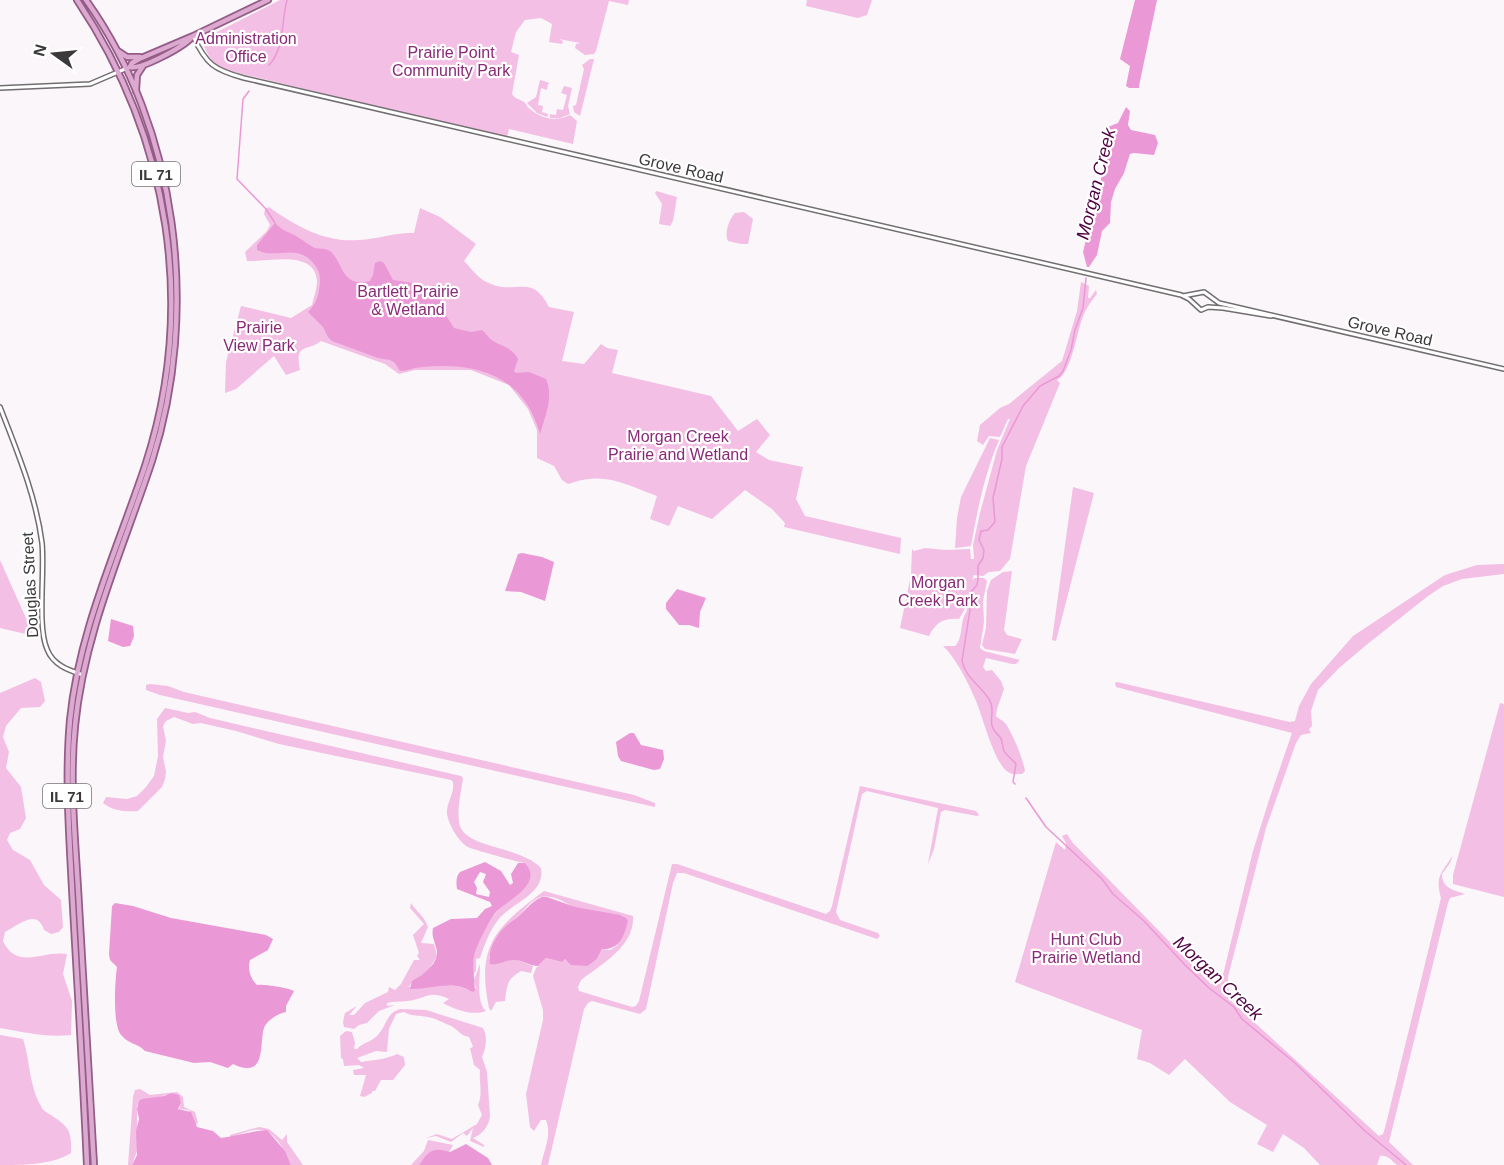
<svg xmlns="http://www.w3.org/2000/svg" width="1504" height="1165" viewBox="0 0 1504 1165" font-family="Helvetica,sans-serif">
	<rect width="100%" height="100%" fill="#faf6f9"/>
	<path fill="#f3bfe4" d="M280 0H629L628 5 609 1 596 51 594 54 585 55 575 48 576 44 580 43 559 39 563 41 562 44 549 42 552 24 541 18 525 20 516 32 511 52 519 55 512 94C516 100 518 98 524 102 526 103 527 107 530 109 542 119 556 122 570 115L577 121 573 144 509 129 507 138 230 71C214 66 209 58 203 44L205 38Z
		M807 0H872L867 15 858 18 806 6Z
		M590 59H594L580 116 574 112 573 106 576 105 584 69 582 65Z
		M540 80 550 83 548 84 547 90 541 88 538 105 543 106 542 112 548 114 547 117 537 113 527 103 536 97Z
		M564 86 572 88 568 106 570 114 560 118H550V114L556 115 557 109 563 110 567 95 561 93Z
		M656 191 677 197 673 221 670 226 659 224 662 204 655 193Z
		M269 207C295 226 326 243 359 240 378 239 396 232 414 233L420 208 440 217 476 244 464 261C471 268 479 280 489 283 517 296 531 272 549 307L574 312 562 361 584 364 601 344 607 348 618 350 612 373 711 396 738 431 757 419 770 435 756 452 769 460 803 467 796 499 805 516 901 538 900 554 784 527 785 523 772 509 745 490 712 519 678 506 669 526 650 519 657 496C622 483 605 471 568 484L562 480 554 466 537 458V430L528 409 509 385 471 370H415L399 374 385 364 321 341C308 352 294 342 300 370L286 375 274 356 236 389 225 393 226 362 241 306 291 318 312 305C314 297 317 288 317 281 315 249 269 262 247 261L245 252 267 231 270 225 264 214 265 209Z
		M744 212 753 219 748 244H741L728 241C724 234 729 219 735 213Z
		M1081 282 1089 286 1088 298H1090L1096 290 1097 294C1092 300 1087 307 1084 314 1077 329 1072 373 1057 380L1060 383 1026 466 1010 559 1000 571 989 572 983 576 974 575 972 580 975 578H984L987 581 983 601 984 622 980 648 984 651 1020 660 1016 664H1012L986 658 983 667 986 671 992 670 1001 681 1004 689 997 709 996 716C999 719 1002 720 1005 723 1011 730 1024 761 1025 771L1022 774C1017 774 1012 775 1008 772 994 763 983 717 976 701 969 684 956 658 943 646H955C964 638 959 621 967 611L966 607 959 619C944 618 936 622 929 636L900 628 911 575 912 549 914 551 925 548 946 550 970 549 971 559H974L973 545 980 513 997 450 1010 419H1008L1000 437 989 436 983 445 977 441 980 425 1000 408 1009 404 1062 361 1077 311Z
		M990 438 999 440C985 473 977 511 971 546L955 548 957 518 961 497Z
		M1073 487 1094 493 1056 641 1052 640Z
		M0 560 34 636 0 628Z
		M1504 564V574L1462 579 1443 586 1428 596 1365 646 1338 669 1318 690 1311 711 1312 726 1309 729 1311 733 1301 735 1296 743 1266 828 1228 977 1229 995 1232 1002 1379 1136 1383 1134 1385 1128 1441 898C1435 876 1441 874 1453 855L1450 863 1442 874C1442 888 1453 890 1465 894L1450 898 1448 903 1389 1142 1413 1165H1397C1392 1161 1387 1154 1380 1156L1377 1165H1320L1304 1148 1283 1134 1273 1152 1257 1144 1267 1125 1230 1102 1185 1059 1169 1075 1150 1063 1137 1059 1142 1030 1015 982 1056 842 1065 850 1066 843 1062 836 1067 834 1072 842 1211 984H1220L1223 975 1253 851 1269 800 1292 733 1116 687 1115 683 1117 682 1290 722 1295 721 1299 706 1311 684 1353 636 1445 575 1477 565Z
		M1012 571 1004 630 1007 635 1022 639 1015 654 985 649 982 645 986 628 987 591 991 580 1003 572Z
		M35 678 41 682 45 701 40 707 21 708 6 726 3 737 9 752 6 768 21 787 26 818 20 829 10 833 7 840 13 850 30 860 44 885 61 900 63 927 59 932 51 934 44 930C37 908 19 925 5 932L3 941C17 971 43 950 67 954L63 974 72 1001 71 1035C48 1038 23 1032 0 1028V693Z
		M150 684 168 686 184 692 634 795 655 803V807L160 695 146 690V685Z
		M1500 703 1504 704V897L1453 884V875Z
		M165 708 188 713 195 712 210 718 461 776 463 778C461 793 456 812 460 826 468 849 521 846 541 868 546 894 511 903 498 920 489 932 485 944 480 958L476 959V971L473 975C470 955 482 929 495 914 502 904 515 897 524 889L525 863C518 862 470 849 466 846 457 839 449 825 447 814 446 803 455 793 453 782L451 780 279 744 236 731 201 723 193 724 174 717 166 721 163 726 166 741 163 757 166 772 165 779 162 787 138 811C125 812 113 811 103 803L106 797 127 799 137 796 146 787 154 776 158 756 157 719Z
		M860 786 976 811 979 815 977 816 945 810 941 812 934 849 928 864 938 808 867 791 862 794 836 912 840 920 878 933 880 936 877 939 684 873H677L673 883 646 1009 640 1014 592 1001 588 1003 584 1009 548 1165H541C544 1150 552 1135 546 1120H541L534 1131 530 1127 526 1094 543 1020V1010L533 976 536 968 546 958 562 962 564 959 588 966 597 959 602 949 610 950 618 945C602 931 564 891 541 897 530 900 525 911 516 918 503 928 492 942 489 959L517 960 533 966 531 973 521 971C506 980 507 986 505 1001L496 1002 491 1011 489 1008C476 945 496 927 544 891L633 916C635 946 602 964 581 980L578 987 579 991 632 1007 636 1006 639 1001 672 864H677L826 914 830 911 832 906Z
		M411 903C416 911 425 917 428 927L421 943 434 944 437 956 428 971 412 982 409 987C429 986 454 981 472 992L476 988 474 980 480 964C480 978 476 1002 486 1011 472 1016 456 1010 443 1003L449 999C429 989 426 999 407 1001 400 1002 394 1001 387 1003V1006L395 1005 379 1011 367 1023 359 1025 354 1029 344 1027 343 1022 345 1013 357 1006 349 1015H354L365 1003 388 992 389 987 395 990 401 984 414 960H420L417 956 419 953 413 935 424 924 410 908Z
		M401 1009 426 1010 483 1028C488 1037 486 1048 482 1057L487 1072 490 1116C489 1126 482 1135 473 1138L484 1145V1147L470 1141 473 1128 467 1136 463 1133 451 1142 436 1136 426 1138 437 1134 452 1139 477 1124 482 1115 478 1105C483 1094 479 1083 480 1070L474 1065 470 1048 473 1047 472 1044 469 1037C460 1036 457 1028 449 1025 446 1024 434 1018 432 1018 423 1015 412 1017 404 1012L396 1014 389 1029 387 1052 376 1051 357 1058 361 1062C374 1060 387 1059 397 1054L404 1057 405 1065 393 1080H381L375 1091H372V1093L364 1097 360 1096 366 1075H354L353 1070 364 1068 359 1065 344 1066 343 1059 341 1058 340 1036 346 1031 352 1032 355 1043 354 1049H357C362 1043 371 1042 377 1036 387 1026 386 1012 401 1009Z
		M0 1035 23 1039C30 1060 29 1086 41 1106 43 1111 46 1112 51 1115 69 1127 72 1131 71 1153 52 1165 24 1165 0 1165Z
		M140 1089 150 1095 177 1092 183 1097 184 1107 195 1112 198 1123 195 1125 189 1110 179 1109 181 1103 171 1093C157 1099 149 1096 137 1105V1151L132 1165H128L133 1097 135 1090Z
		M259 1127 269 1129 282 1140 287 1134V1142L303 1165H291C284 1150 275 1127 254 1130 247 1131 238 1135 230 1137V1135Z
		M428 1140 453 1145 449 1152C433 1147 428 1152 419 1165H411L424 1151Z"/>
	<path fill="#eb98d6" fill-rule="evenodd" d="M1135 0H1157L1139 86V88H1129L1126 86 1130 66 1120 59Z
		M1126 107 1130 111 1128 125 1131 130 1155 135 1158 143 1154 155 1134 153 1130 154 1124 173 1115 189 1111 202 1110 223 1102 231 1097 255 1089 267H1087L1083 252 1106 159 1108 127 1118 123Z
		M275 223C285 233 289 231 299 238 305 241 308 245 315 248 319 249 324 248 328 250 343 257 339 289 370 281L373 275 375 263 380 261 384 263 393 280 414 283 424 288 434 285 438 287 441 293 440 306 454 328 471 332 482 330C486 333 488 338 493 341 504 347 512 348 518 359L514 371 516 373 529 372 546 379C554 397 545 416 540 434 524 376 478 362 423 367 415 367 408 371 400 371L395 363 390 360 378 358 332 341 328 337 323 327 308 312C317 303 319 294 320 282 320 275 319 270 314 264 297 242 275 260 257 250V245Z
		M522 553 542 557 554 562 545 601 521 592 505 591 518 554Z
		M677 589 706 598 700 612 699 628 689 625H679L666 609V603Z
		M111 619 133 626 134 636 130 646 123 647 108 641Z
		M630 733H634L641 745 663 750 664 759 660 769 654 770 621 761 618 756 616 742Z
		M485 862 501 871 510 885 513 883 511 874 518 863H525C544 884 509 899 496 912 491 918 486 928 482 936 469 961 474 965 475 991L472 992C451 979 431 990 410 989L412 981C422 976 438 964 437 952 436 943 431 938 433 928L451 919 477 918 485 909 492 906 490 902 457 889C456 883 456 876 460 872ZM480 872 486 874 483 882 490 892 489 897 476 894 477 888 474 882Z
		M542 897H547L575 907 620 915 626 918 628 921C624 937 619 950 602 949L597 959 588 966 571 965 565 959 562 962 546 958 538 966C529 966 523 960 514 960 505 960 498 966 490 964 487 946 501 928 515 919 525 912 530 902 542 897Z
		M115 903 133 906 171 918 266 935 273 939 268 950 250 960C247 969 251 979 257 985 264 984 288 988 294 991L286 1006V1012C279 1013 267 1020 264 1028 260 1039 265 1069 247 1068 242 1068 237 1066 233 1064L228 1068 210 1062 194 1063 145 1051C139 1044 129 1044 122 1036 112 1027 115 981 117 967L110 960 109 954 112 906Z
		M171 1093 179 1095 181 1103 178 1109 191 1112 197 1127 213 1131 221 1138C237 1136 251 1131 267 1130L285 1151 291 1165H132L137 1155 136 1131 139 1119 137 1109 139 1101 142 1099 164 1096Z
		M466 1144 488 1158 492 1165H419C429 1150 433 1147 450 1152Z"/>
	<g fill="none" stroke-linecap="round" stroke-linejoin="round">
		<path stroke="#eb98d6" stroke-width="1.5" d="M269 65C285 48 281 22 287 0
			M249 91 243 99 237 179 266 209 275 223
			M1015 784 1013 782 1016 764C1013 760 1006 755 1004 751 1002 747 1003 741 1000 737 996 733 994 732 992 726 990 716 995 709 989 699 979 684 966 678 962 661L970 610 971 592 977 585 978 579V566L983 558 984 550 979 540 981 531 988 530 995 522 993 498 1002 459V447L1023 406 1040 386 1059 376 1063 371 1071 350 1075 330 1083 308 1086 278
			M1026 798 1046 827 1102 879 1113 894 1144 921 1185 965 1209 988 1234 1007 1242 1019 1295 1063 1365 1131 1406 1165"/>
		<defs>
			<path id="minor" d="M193 36C206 64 214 70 244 78L1181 295 1189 299 1201 310 1208 307 1223 308 1271 316
				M0 88 90 84 125 69
				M1183 296 1204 292 1219 303 1504 369
				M0 407C17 451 36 496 42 543 45 572 37 626 47 649 53 665 68 670 83 675"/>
			<path id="major" d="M77 0C170 139 197 307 145 466 117 550 79 630 70 720 65 776 69 832 72 888 77 981 83 1073 87 1165
				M86 0C178 129 200 311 152 461 123 549 84 633 75 726 69 786 76 846 79 906 84 993 89 1079 94 1165
				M118 51 127 57H140
				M130 67 132 63 139 59 193 36 268 0
				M130 67C141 70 183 47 191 38
				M136 91 137 75 143 66"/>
		</defs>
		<use href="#minor" stroke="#716e70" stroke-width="6"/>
		<use href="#major" stroke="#955c87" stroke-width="8"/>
		<use href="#minor" stroke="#fff" stroke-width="3"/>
		<use href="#major" stroke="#dca9d0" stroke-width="4.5"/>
	</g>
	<g text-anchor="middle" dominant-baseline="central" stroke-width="4.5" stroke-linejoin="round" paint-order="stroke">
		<g fill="#fff" stroke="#767475" stroke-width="1.5">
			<rect x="132" y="162" width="48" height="24" rx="4.5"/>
			<rect x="43" y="784" width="48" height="24" rx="4.5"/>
		</g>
		<g font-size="15" font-weight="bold" fill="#3b393a">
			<text x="156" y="174">IL 71</text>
			<text x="67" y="796">IL 71</text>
		</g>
		<g font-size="16" fill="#8a2a77" stroke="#fff">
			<text x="246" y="38">Administration<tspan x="246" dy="18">Office</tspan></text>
			<text x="451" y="52">Prairie Point<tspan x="451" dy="18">Community Park</tspan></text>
			<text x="408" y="291">Bartlett Prairie<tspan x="408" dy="18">&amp; Wetland</tspan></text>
			<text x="259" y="327">Prairie<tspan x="259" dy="18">View Park</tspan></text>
			<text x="678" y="436">Morgan Creek<tspan x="678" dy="18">Prairie and Wetland</tspan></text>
			<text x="938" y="582">Morgan<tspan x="938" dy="18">Creek Park</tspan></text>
			<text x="1086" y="939">Hunt Club<tspan x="1086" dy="18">Prairie Wetland</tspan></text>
		</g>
		<g font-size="16" fill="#3b393a" stroke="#fff">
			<text transform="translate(681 168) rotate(13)">Grove Road</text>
			<text transform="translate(1390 331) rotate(13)">Grove Road</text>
			<text transform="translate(30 585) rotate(-93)">Douglas Street</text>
		</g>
		<g font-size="18" font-style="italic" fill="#500443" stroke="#fff">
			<text transform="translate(1096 184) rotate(-76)">Morgan Creek</text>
			<text transform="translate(1218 978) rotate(43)">Morgan Creek</text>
		</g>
	</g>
	<g transform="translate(54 54) rotate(285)" stroke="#ffffff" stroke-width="4.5" paint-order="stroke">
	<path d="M0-4.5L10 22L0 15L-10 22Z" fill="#3b393a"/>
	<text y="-9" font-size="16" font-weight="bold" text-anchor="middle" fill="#3b393a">N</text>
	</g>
</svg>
